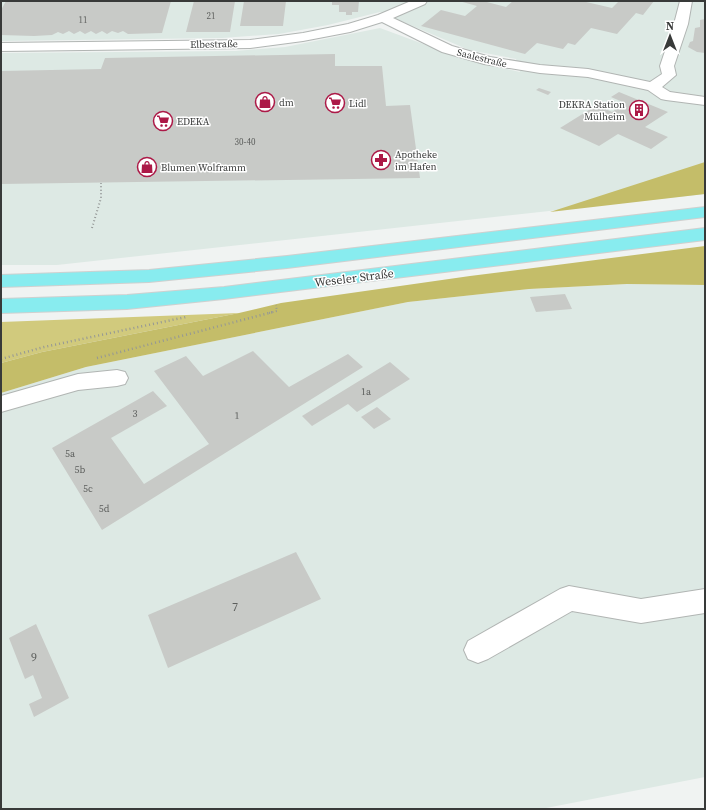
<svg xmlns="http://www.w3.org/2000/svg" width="706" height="810" viewBox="0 0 706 810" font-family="'Source Serif 4',serif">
	<rect width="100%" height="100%" fill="#f0f3f2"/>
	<path fill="#dde9e4" d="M1 1H705V194L57 265H1V53L235 51 285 47 380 28 464 59 520 72 516 59 469 50 380 12 328 25 279 34 222 38 1 41Z
		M627 284 705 285V777L541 809H1V393L86 367 408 302 529 289Z"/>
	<path fill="#d1ca7d" d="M239 313 42 352 1 363V322Z"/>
	<path fill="#c4bd69" d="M705 162V194L550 212Z
		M705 246V285L627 284 529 289 408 302 86 367 1 393V363L42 352 239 313 281 303 470 276Z"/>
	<path fill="#c8cac7" d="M6 1H171L162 33 128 34 123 31 118 33 112 31 107 34 102 31 96 34 91 31 85 34 80 31 74 34 69 31 63 34 58 32 52 35 34 36 1 35V10Z
		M194 1H235L230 32H186Z
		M244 1H286L283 26H240Z
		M332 1H359L358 12H352V15H346V12H339V5H332Z
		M459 1H483L506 7 513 1H582L612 8 619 1H654L643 15 636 13 617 34 591 28 575 45 568 43 563 49 537 43 525 54 421 26 441 10 465 16 477 6Z
		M705 19V53L697 52 688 47 690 42 693 41 695 28 700 27V20Z
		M335 54V66H382L386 106 410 105 420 178 1 184V71L101 69 105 58Z
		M539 88 551 92 548 95 536 90Z
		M619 92 668 112 645 127 668 137 651 149 618 134 599 146 560 128 597 105 612 112 625 103 611 97Z
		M565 294 572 309 536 312 530 297Z
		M253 351 289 387 348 354 363 367 102 530 52 448 153 391 167 406 111 438 144 484 209 444 154 371 186 356 203 376Z
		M390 362 410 379 357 412 348 404 312 426 302 416Z
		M377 407 391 419 374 429 361 417Z
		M296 552 321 599 168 668 148 615Z
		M36 624 69 698 34 717 29 704 42 698 33 675 25 679 9 638Z"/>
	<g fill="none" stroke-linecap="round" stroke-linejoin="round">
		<defs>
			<path id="minor" d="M411 1H427L425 4 393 18 452 46 490 57 540 65 588 69 650 82 662 74 660 66 674 24 680 1H692L688 24 674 66 676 75 662 87 670 92 705 97V105L666 100 661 99 648 90 588 77 540 73 484 64 442 52 382 22 350 32 303 41 250 48 1 51V43L250 40 303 33 348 24 378 15Z
				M117 370 125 372 128 378 125 384 117 386 78 390 1 412V396L78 374Z
				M569 586 641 599 705 589V613L641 623 572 611 488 659 478 663 468 659 464 650 468 641 560 589Z"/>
			<path id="major" d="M705 207V217L287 268 149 282 1 287V275L149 270 287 256Z
				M705 228V240L224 299 127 309 1 313V299L127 295 224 287Z"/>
		</defs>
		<use href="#minor" stroke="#b1b5b3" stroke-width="2"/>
		<use href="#major" stroke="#cfd0cf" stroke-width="2"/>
		<path stroke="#949796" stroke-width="2" stroke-dasharray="1 2.5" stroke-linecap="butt" d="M92 228 101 198V183
			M269 313 277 311 276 305"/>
		<path stroke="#949796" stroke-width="2.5" stroke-dasharray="1 3" stroke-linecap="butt" d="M97 358 273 312
			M1 359 44 347 186 317"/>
		<use href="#minor" fill="#fff" fill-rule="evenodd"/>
		<use href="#major" fill="#88ecef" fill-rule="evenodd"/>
	</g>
	<defs>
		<symbol id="shop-ring" viewBox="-11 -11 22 22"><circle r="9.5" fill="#fff" stroke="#ac1947" stroke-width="1.5"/><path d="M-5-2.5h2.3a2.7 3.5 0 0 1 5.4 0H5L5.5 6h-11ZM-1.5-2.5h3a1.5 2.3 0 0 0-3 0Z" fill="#ac1947"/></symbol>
		<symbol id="supermarket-ring" viewBox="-11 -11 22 22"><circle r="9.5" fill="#fff" stroke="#ac1947" stroke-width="1.5"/><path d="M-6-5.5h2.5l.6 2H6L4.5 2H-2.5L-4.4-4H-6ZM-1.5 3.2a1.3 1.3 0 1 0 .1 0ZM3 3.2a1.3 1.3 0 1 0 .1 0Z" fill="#ac1947"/></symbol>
		<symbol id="building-ring" viewBox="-11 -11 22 22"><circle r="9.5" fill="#fff" stroke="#ac1947" stroke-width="1.5"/><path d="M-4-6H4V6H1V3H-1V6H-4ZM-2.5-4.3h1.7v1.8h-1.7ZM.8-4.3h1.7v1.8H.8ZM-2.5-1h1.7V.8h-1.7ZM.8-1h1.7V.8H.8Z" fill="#ac1947"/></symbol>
		<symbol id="pharmacy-ring" viewBox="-11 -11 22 22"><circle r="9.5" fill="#fff" stroke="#ac1947" stroke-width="1.5"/><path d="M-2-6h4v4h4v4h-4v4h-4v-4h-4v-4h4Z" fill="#ac1947"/></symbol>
	</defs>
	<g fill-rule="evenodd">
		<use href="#shop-ring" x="254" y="91" width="22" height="22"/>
		<use href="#supermarket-ring" x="324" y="92" width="22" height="22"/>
		<use href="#building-ring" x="628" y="99" width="22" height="22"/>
		<use href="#supermarket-ring" x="152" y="110" width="22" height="22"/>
		<use href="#pharmacy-ring" x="370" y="149" width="22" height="22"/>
		<use href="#shop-ring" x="136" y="156" width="22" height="22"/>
	</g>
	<g text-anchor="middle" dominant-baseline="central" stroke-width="3" stroke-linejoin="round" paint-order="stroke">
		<g font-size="9" fill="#5c5e5c">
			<text x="211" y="16">21</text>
			<text x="83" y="20">11</text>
			<text x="245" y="142">30-40</text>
		</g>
		<g font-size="10" fill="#383a39" stroke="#fff">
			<text transform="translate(214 44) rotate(-1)">Elbestraße</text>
			<text transform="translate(482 58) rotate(14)">Saalestraße</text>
		</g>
		<g font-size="10" fill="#383a39" stroke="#fff" text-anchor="start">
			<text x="279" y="102">dm</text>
			<text x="349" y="103">Lidl</text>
			<text x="625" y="104" text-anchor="end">DEKRA Station<tspan x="625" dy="12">Mülheim</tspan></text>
			<text x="177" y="121">EDEKA</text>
			<text x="395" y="154">Apotheke<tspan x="395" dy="12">im Hafen</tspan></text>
			<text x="161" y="167">Blumen Wolframm</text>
		</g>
		<g font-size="10" fill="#5c5e5c">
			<text x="366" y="391">1a</text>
			<text x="135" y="413">3</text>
			<text x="237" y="415">1</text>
			<text x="70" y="453">5a</text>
			<text x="80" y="469">5b</text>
			<text x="88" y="488">5c</text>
			<text x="104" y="508">5d</text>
		</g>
		<g font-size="12" fill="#383a39" stroke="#fff">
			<text transform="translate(354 278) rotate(-7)">Weseler Straße</text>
		</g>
		<g font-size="12" fill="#5c5e5c">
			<text x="235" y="607">7</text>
			<text x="34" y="657">9</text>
		</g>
	</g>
	<rect width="706" height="810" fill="none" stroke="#383a39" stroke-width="4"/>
	<g transform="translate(670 36)" stroke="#ffffff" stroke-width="3" paint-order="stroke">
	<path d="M0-3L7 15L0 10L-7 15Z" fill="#383a39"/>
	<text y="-6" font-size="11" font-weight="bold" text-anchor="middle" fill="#383a39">N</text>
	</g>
</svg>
